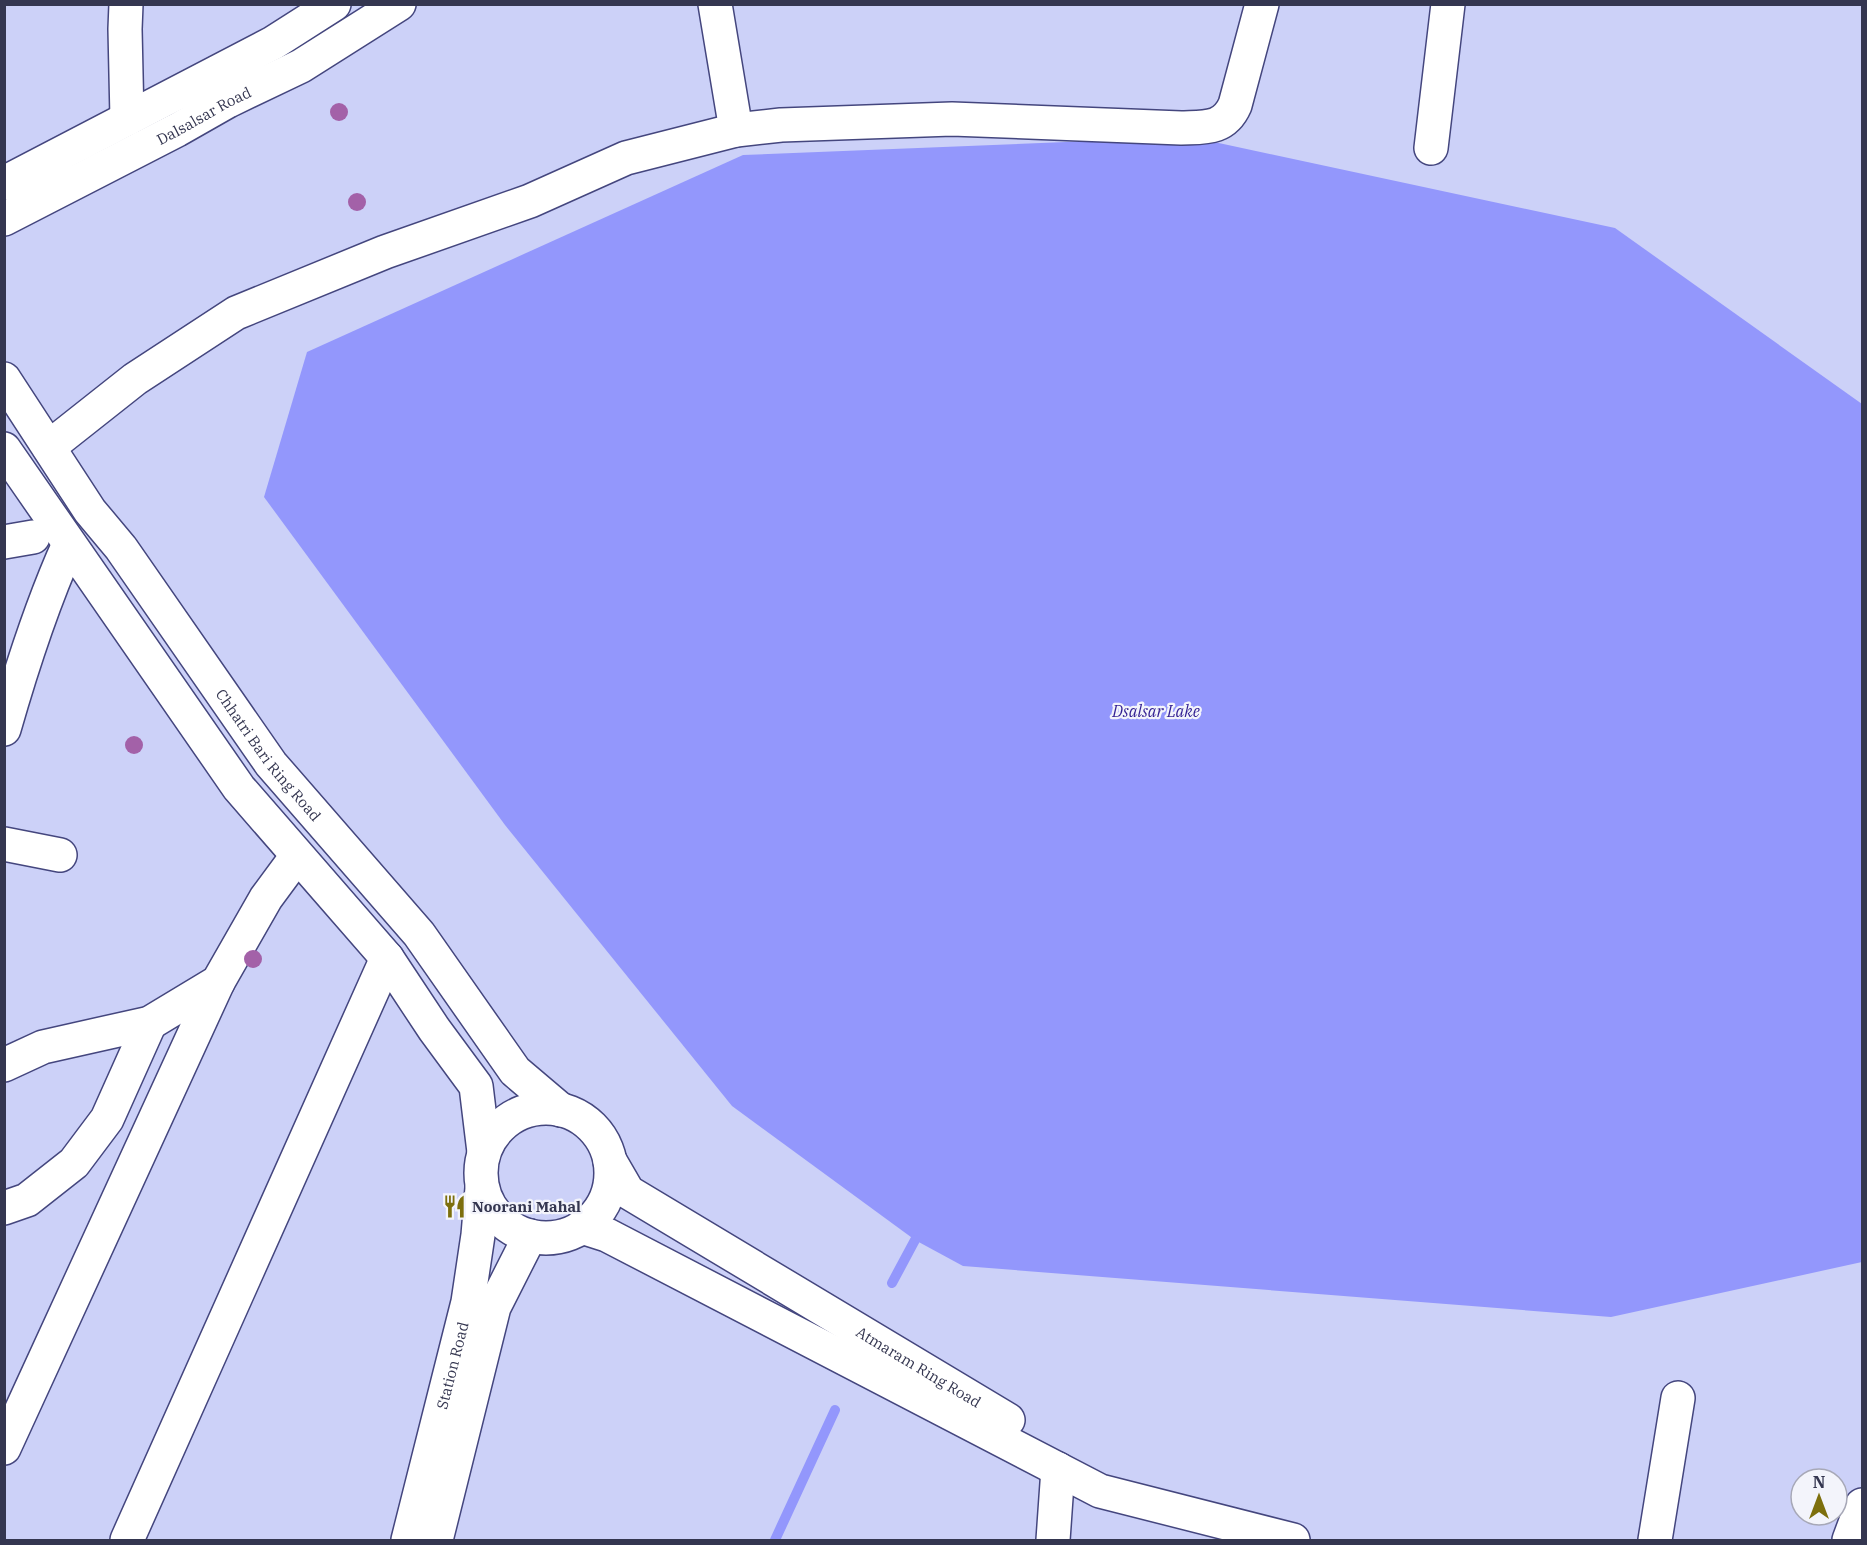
<svg xmlns="http://www.w3.org/2000/svg" width="1867" height="1545" viewBox="0 0 1867 1545" font-family="'IBM Plex Serif',serif">
	<rect width="100%" height="100%" fill="#ccd1f8"/>
	<path fill="#9397fc" d="M1191 137 1615 228 1862 404V1262L1611 1317 963 1266 915 1240 732 1106 505 825 264 497 307 352 743 155Z"/>
	<g fill="none" stroke-linecap="round" stroke-linejoin="round">
		<path stroke="#9397fc" stroke-width="10" d="M892 1283 915 1240
			M775 1540 835 1410"/>
		<defs>
			<g id="minor">
				<path d="M126 4 125 29 127 119"/>
				<path d="M715 4 736 130"/>
				<path d="M1431 148 1448 4"/>
				<path d="M4 183 273 43 334 4"/>
				<path id="s1" d="M4 219 177 130 228 101 301 66 399 4"/>
				<path d="M49 447 135 379 236 313 385 252 530 201 626 158 736 130 781 125 952 119 1181 128C1204 127 1224 130 1235 105L1262 4"/>
				<path d="M4 542 33 537"/>
				<path d="M4 729C22 666 42 604 69 544"/>
				<path d="M4 844 60 855"/>
				<path d="M4 1065 43 1047 150 1023 218 982 266 898 297 856"/>
				<path d="M4 1208 27 1200 74 1163 107 1119 150 1023"/>
				<path d="M4 1448 218 982"/>
				<path d="M127 1540 387 958"/>
				<path d="M1053 1540 1058 1469"/>
				<path d="M1655 1540 1678 1398"/>
				<path d="M1849 1540 1862 1505"/>
			</g>
			<g id="major">
				<path id="s2" d="M408 1540 468 1302 478 1235 482 1188"/>
				<path d="M436 1540 494 1307 530 1236"/>
			</g>
			<g id="highway">
				<path id="s3" d="M4 379 90 511 121 548 271 764 419 934 515 1071 561 1110"/>
				<path d="M4 449 239 788 387 958 434 1029 476 1086 484 1152"/>
				<circle cx="546" cy="1173" r="65"/>
				<path id="s4" d="M610 1161 628 1192 1008 1420"/>
				<path d="M582 1227 607 1235 1100 1491 1293 1540"/>
			</g>
		</defs>
		<use href="#minor" stroke="#44467e" stroke-width="36"/>
		<use href="#major" stroke="#44467e" stroke-width="36"/>
		<use href="#highway" stroke="#44467e" stroke-width="36"/>
		<use href="#minor" stroke="#fff" stroke-width="33"/>
		<use href="#major" stroke="#fff" stroke-width="33"/>
		<use href="#highway" stroke="#fff" stroke-width="33"/>
	</g>
	<g fill="#a361a8">
		<circle cx="339" cy="112" r="9"/>
		<circle cx="357" cy="202" r="9"/>
		<circle cx="134" cy="745" r="9"/>
		<circle cx="253" cy="959" r="9"/>
	</g>
	<defs>
		<symbol id="restaurant-bare" viewBox="-9 -9 18 18"><path d="M-5-6h1v4h1v-4h1v4h1v-4h1v5L-1.5 .5V6h-2V.5L-5-1ZM5-6V6H3V1.5H1.5Q1.5-4 5-6Z" fill="#7d6f0d" stroke="#f3f4fb" stroke-width="2.5" paint-order="stroke"/></symbol>
	</defs>
	<g fill-rule="evenodd">
		<use href="#restaurant-bare" x="438" y="1190" width="33" height="33"/>
	</g>
	<g text-anchor="middle" dominant-baseline="central" stroke-width="4.5" stroke-linejoin="round" paint-order="stroke">
		<g font-size="15" fill="#343650" stroke="#f3f4fb">
			<text stroke="none"><textPath href="#s1" startOffset="225">Dalsalsar Road</textPath></text>
			<text stroke="none"><textPath href="#s3" startOffset="460">Chhatri Bari Ring Road</textPath></text>
			<text stroke="none"><textPath href="#s2" startOffset="180">Station Road</textPath></text>
			<text stroke="none"><textPath href="#s4" startOffset="375">Atmaram Ring Road</textPath></text>
		</g>
		<g font-size="15" font-weight="bold" fill="#343650" stroke="#f3f4fb" text-anchor="start">
			<text x="472" y="1206">Noorani Mahal</text>
		</g>
		<g font-size="16" font-style="italic" fill="#321f92" stroke="#f3f4fb">
			<text x="1156" y="711">Dsalsar Lake</text>
		</g>
	</g>
	<rect width="1867" height="1545" fill="none" stroke="#343650" stroke-width="12"/>
	<g transform="translate(1819 1497)"><circle r="28" fill="#f3f4fb" stroke="#a7a8b7" stroke-width="1.5"/>
	<path d="M0-4.5L10 22L0 15L-10 22Z" fill="#7d6f0d"/>
	<text y="-9" font-size="16" font-weight="bold" text-anchor="middle" fill="#343650">N</text>
	</g>
</svg>
